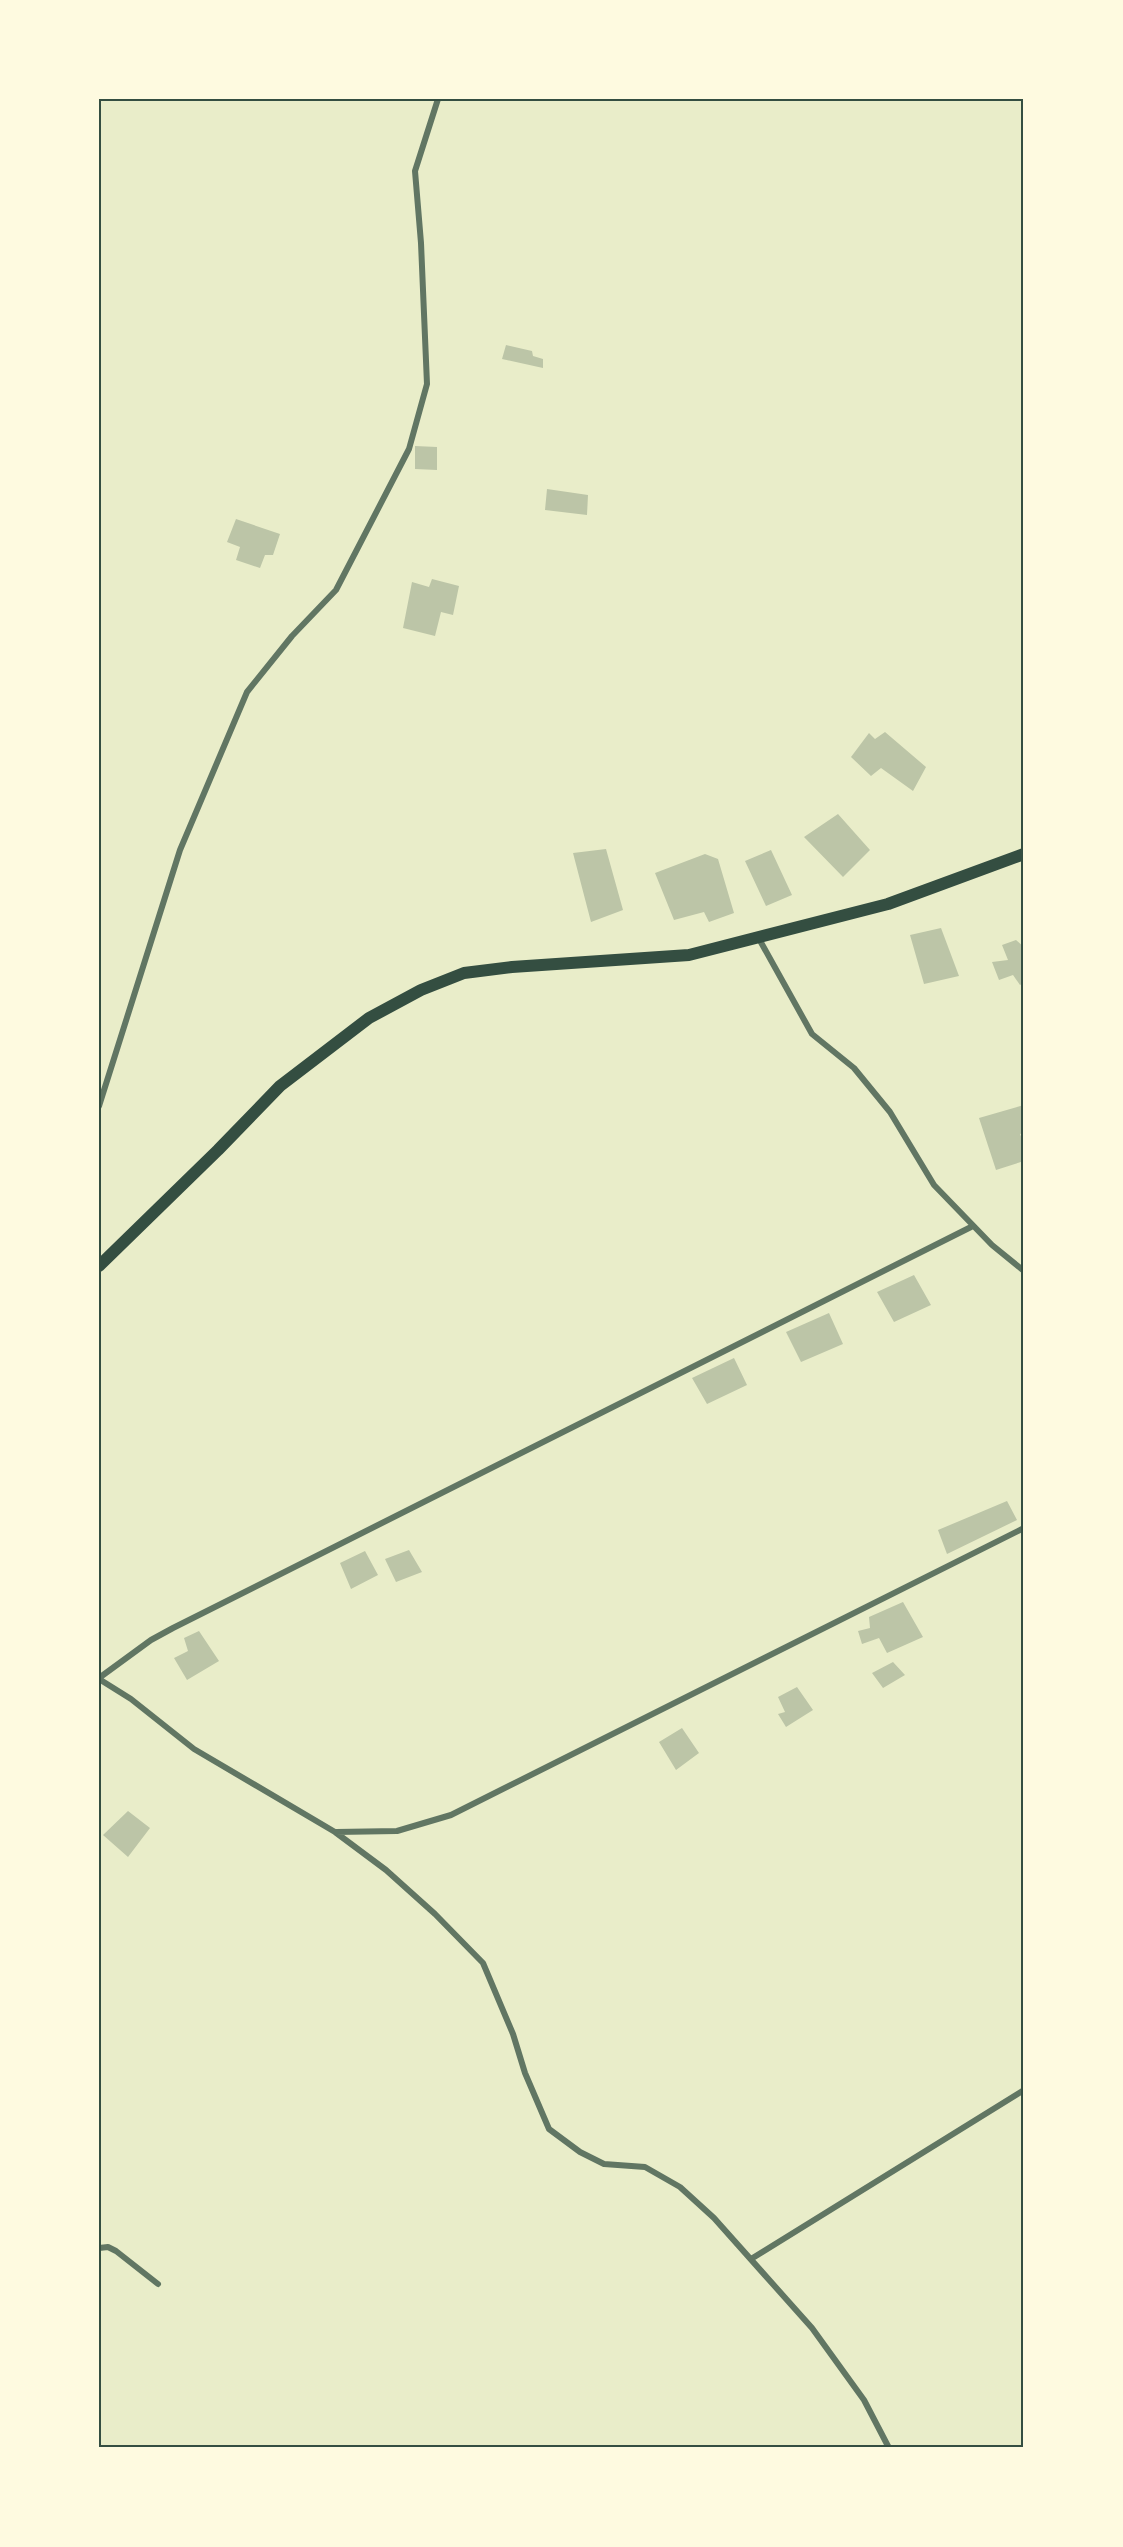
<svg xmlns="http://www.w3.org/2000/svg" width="1123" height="2547" viewBox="0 0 1123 2547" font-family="'Open Sans',sans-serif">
	<rect width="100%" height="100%" fill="#e9edc9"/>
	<path fill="#bcc5a7" d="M506 345 532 351 533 356 543 359V368L502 359Z
		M415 446 437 447V470L415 469Z
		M547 489 588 495 587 515 545 510Z
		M236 519 280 534 273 555H265L260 568 236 560 240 547 227 542Z
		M432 579 459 586 453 615 441 612 435 636 403 628 412 582 429 587Z
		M885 732 926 767 913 791 881 768 871 776 851 757 869 733 875 739Z
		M838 814 870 850 843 877 804 837Z
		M606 849 623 910 591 922 573 853Z
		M771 850 792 895 766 906 745 861Z
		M705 854 718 859 734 913 709 922 704 912 674 920 655 873Z
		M941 928 959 976 924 984 910 935Z
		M1016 940 1024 947V983L1020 985 1013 975 999 980 992 962 1008 960 1002 945Z
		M1024 1105V1133L1020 1134 1024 1144V1161L996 1170 979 1118Z
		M914 1275 931 1305 894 1322 877 1292Z
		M829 1313 843 1344 801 1362 786 1332Z
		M734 1358 747 1385 707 1404 692 1378Z
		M1007 1501 1017 1520 947 1554 938 1530Z
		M409 1550 422 1572 396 1582 385 1559Z
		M365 1551 378 1575 351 1589 340 1563Z
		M903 1602 923 1637 887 1653 879 1638 862 1644 858 1631 870 1628 869 1617Z
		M199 1631 219 1661 187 1680 174 1658 188 1651 184 1638Z
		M893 1662 905 1675 883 1688 872 1673Z
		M797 1687 813 1710 786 1727 778 1714 785 1712 778 1697Z
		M682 1728 699 1753 676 1770 659 1742Z
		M128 1811 150 1828 128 1857 103 1835Z"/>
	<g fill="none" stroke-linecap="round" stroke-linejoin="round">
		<path stroke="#617663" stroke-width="6" d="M758 937 812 1034 854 1068 890 1112 934 1185 992 1245 1024 1271
			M99 1106 180 850 247 692 292 636 336 590 409 449 427 384 421 243 415 171 438 99
			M99 1678 151 1640 173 1628 973 1226
			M99 1679 131 1699 194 1749 335 1832 386 1870 435 1914 483 1963 513 2034 525 2073 549 2129 580 2152 604 2164 645 2167 680 2187 714 2218 812 2328 864 2400 889 2448
			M336 1832 397 1831 451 1815 1024 1528
			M99 2248 108 2247 116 2251 158 2284
			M751 2259 1024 2090"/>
		<path stroke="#344e41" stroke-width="12" d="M99 1266 218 1150 280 1086 369 1018 421 990 464 973 512 967 689 955 888 904 1024 854"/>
	</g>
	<rect width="1123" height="2547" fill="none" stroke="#fefae0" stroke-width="201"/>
	<rect x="100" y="100" width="922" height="2346" fill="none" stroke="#344e41" stroke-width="2"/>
</svg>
